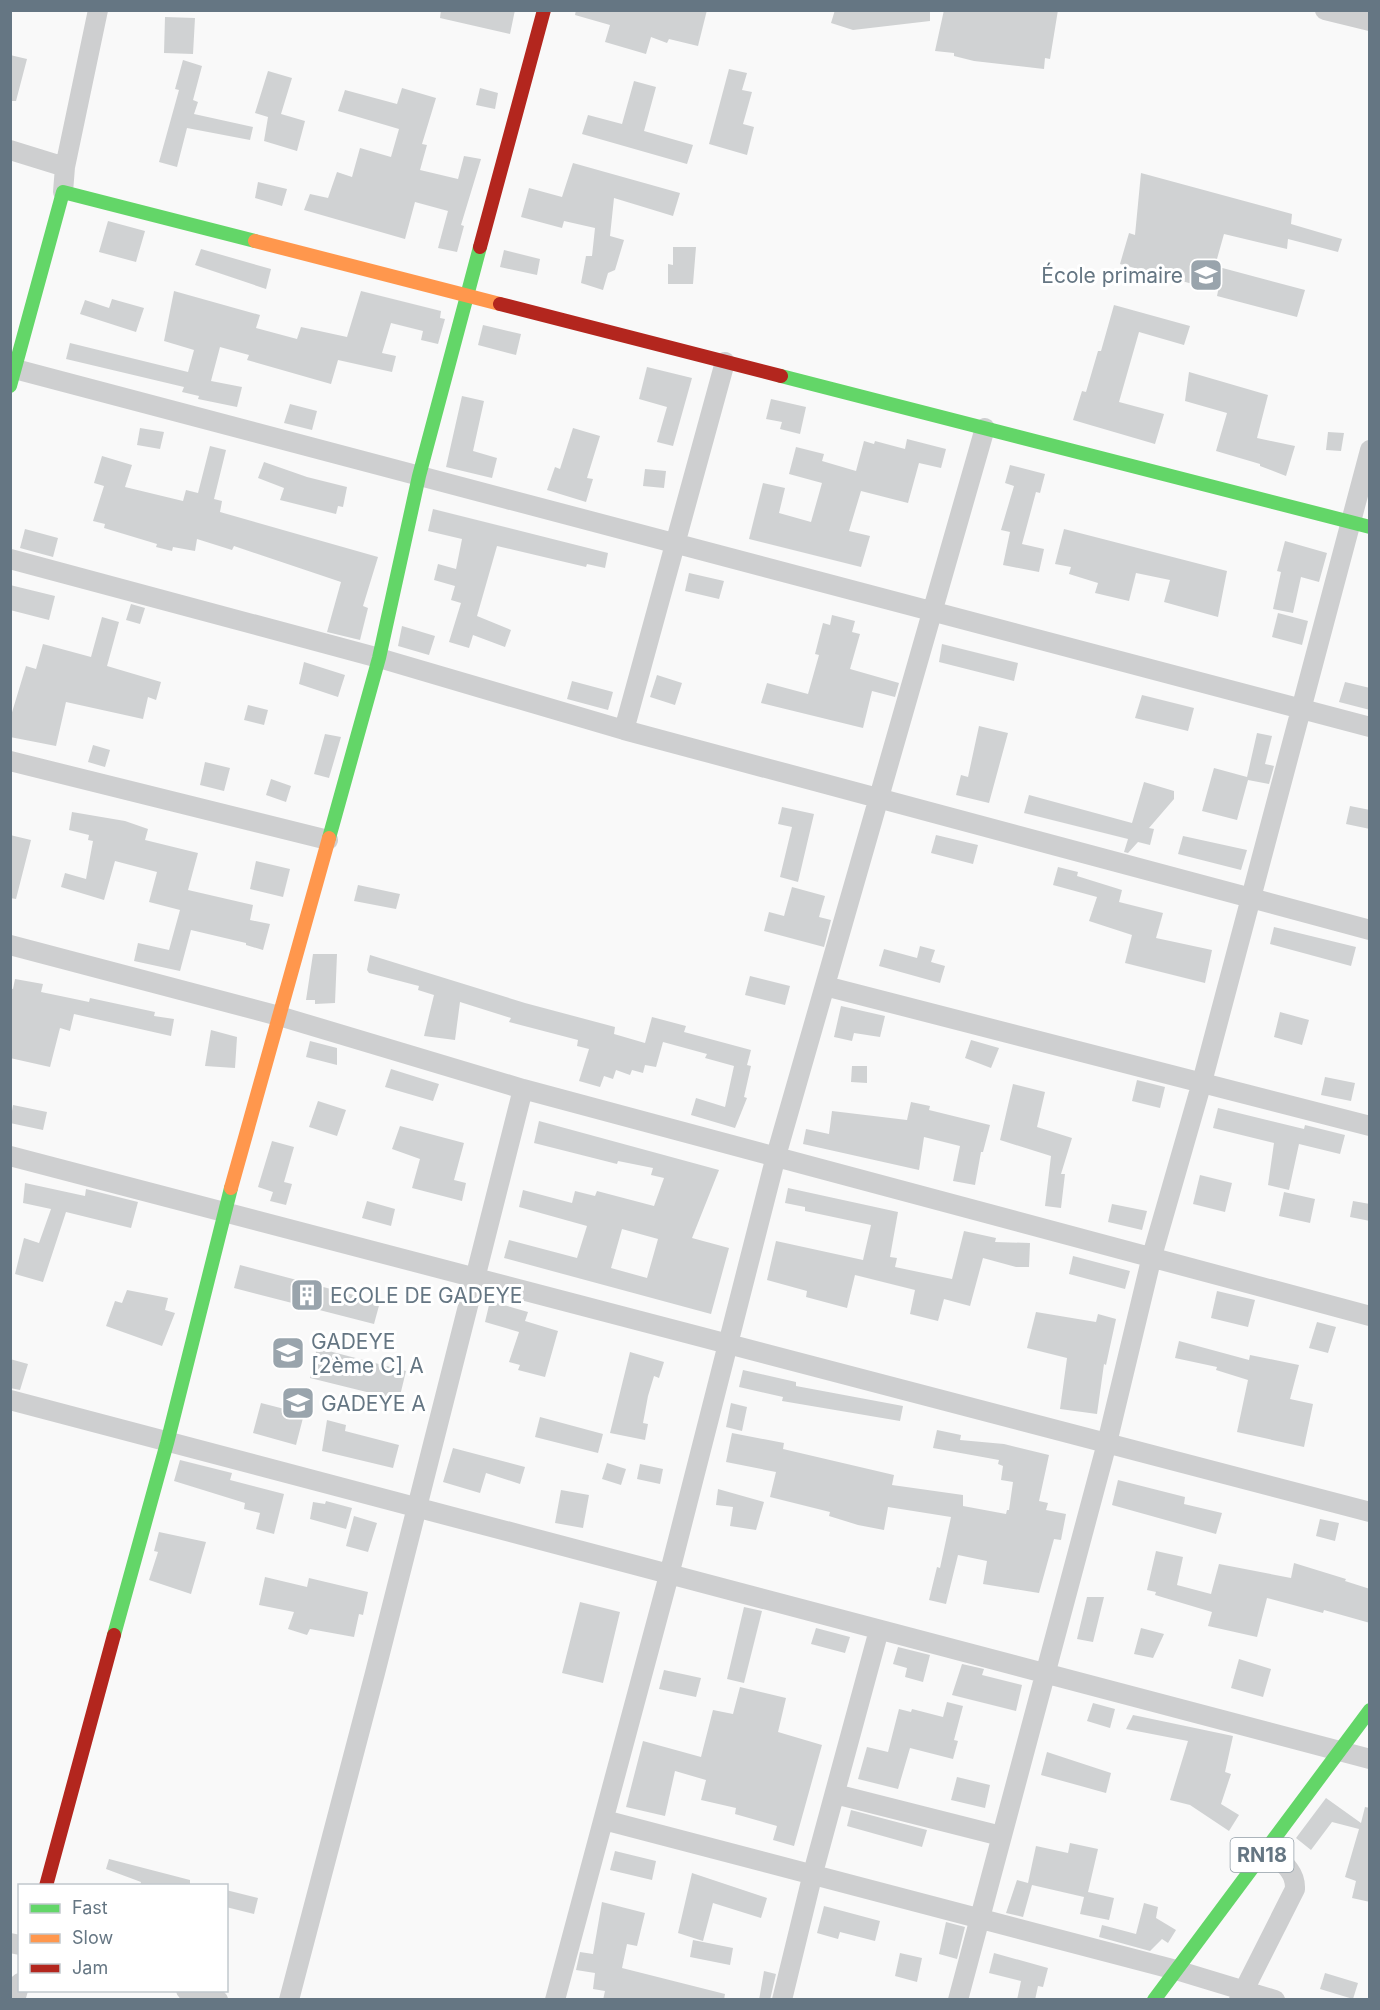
<svg xmlns="http://www.w3.org/2000/svg" width="1380" height="2010" viewBox="0 0 1380 2010" font-family="Inter,sans-serif">
	<rect width="100%" height="100%" fill="#f9f9f9"/>
	<path fill="#d0d2d3" fill-rule="evenodd" d="M441 10H515L510 34 440 18Z
		M576 10H707L698 46 669 39 667 43 651 37 646 54 605 42 610 25 575 15Z
		M835 10H930V21L853 30 831 23Z
		M944 10H1058L1050 59 1045 58 1044 69 974 61 954 56V53L935 51Z
		M165 17 195 18 193 54 164 53Z
		M10 55 27 59 16 101H10Z
		M183 60 202 66 193 100 198 102 194 114 253 127 250 140 187 128 177 167 159 162 179 90 175 89Z
		M729 69 747 73 742 90 752 92 743 124 754 127 747 155 709 144Z
		M268 71 292 78 281 114 305 121 297 151 264 141 268 117 255 113Z
		M634 81 656 87 644 131 693 145 687 164 582 134 588 115 622 124Z
		M402 88 436 98 422 144 427 145 420 170 458 179 464 156 481 159 461 225 464 226 457 252 438 248 448 211 415 202 405 239 304 210 310 194 328 198 337 172 352 177 360 148 391 157 399 129 338 111 345 90 397 104Z
		M480 88 498 93 495 109 476 105Z
		M573 163 680 193 673 216 614 198 610 236 624 240 615 270 608 273 603 290 581 283 586 256H592L595 228 564 221 562 228 521 217 529 188 562 197Z
		M1141 173 1292 214 1291 224 1342 239 1338 252 1288 239 1287 249 1224 234 1215 266 1305 290 1297 317 1217 296 1218 291 1120 264 1129 233 1135 235Z
		M258 182 287 189 282 206 255 198Z
		M108 221 145 231 136 262 99 252Z
		M673 247H696L693 284H668V264L673 265Z
		M201 249 271 269 266 289 195 265Z
		M504 250 540 259 537 275 500 267Z
		M174 291 260 315 256 328 297 339 301 327 347 337 361 291 441 311 440 318 445 319 438 344 421 340 423 331 391 323 382 353 396 356 392 372 338 360 331 384 247 360 249 355 220 347 211 381 242 387 237 407 198 399 199 396 182 392 184 387 66 359 70 343 188 372 194 350 164 341Z
		M112 299 144 308 136 332 80 314 85 300 109 308Z
		M1114 305 1190 326 1184 345 1139 332 1119 402 1164 414 1155 444 1073 420 1082 391 1086 392 1098 351H1101Z
		M483 325 521 334 516 355 478 345Z
		M647 367 692 378 673 446 657 442 667 407 639 399Z
		M1189 372 1268 395 1257 438 1295 446 1286 476 1260 466V464L1216 451 1227 413 1185 401Z
		M462 396 484 401 473 451 497 458 492 478 446 467Z
		M771 399 806 407 800 434 780 429 782 422 766 419Z
		M290 404 317 411 312 430 284 423Z
		M140 428 164 432 160 449 137 445Z
		M573 428 600 436 587 478 593 479 586 502 547 490 555 467 560 469Z
		M1328 432 1344 433 1341 451 1326 450Z
		M907 439 946 449 941 468 919 463 908 503 861 491 849 531 870 536 861 567 749 539 763 483 785 488 779 513 811 522 822 483 789 474 796 447 824 454 822 461 856 471 864 441 874 444 875 441 905 449Z
		M210 446 226 450 214 499 222 501 220 512 378 557 363 606 368 608 360 640 327 632 341 582 234 546 232 550 197 539 195 551 173 547 172 551 156 547 157 544 104 528 105 524 93 521 104 486 94 483 102 456 132 465 125 487 183 501 186 490 198 493Z
		M264 462 307 477 347 487 343 507 338 506 336 514 280 500 284 488 258 478Z
		M1010 465 1045 474 1040 493 1036 492 1022 544 1044 549 1039 572 1003 565 1010 532 1001 530 1014 486 1005 483Z
		M645 469 666 471 664 488 643 486Z
		M433 509 608 553 605 568 587 564 586 567 497 546 477 616 511 630 505 647 473 635 469 648 449 642 461 603 451 600 455 586 434 580 438 564 456 569 462 539 428 531Z
		M25 529 58 538 53 557 20 548Z
		M1064 529 1227 571 1218 617 1164 602 1170 580 1136 573 1129 601 1095 593 1098 583 1069 574 1071 567 1055 564Z
		M1285 541 1327 553 1319 582 1301 577 1293 613 1273 609 1281 572 1277 571Z
		M689 573 724 581 719 599 685 591Z
		M10 585 55 596 49 620 10 610Z
		M131 604 145 608 140 624 126 620Z
		M1278 613 1308 621 1302 645 1272 637Z
		M832 615 855 621 852 632 860 634 850 669 899 683 895 697 872 691 863 728 761 703 767 683 808 694 819 655 815 654 823 623 830 625Z
		M102 617 119 622 107 666 161 682 156 700 148 697 143 719 66 702 56 746 10 737V719L26 666 36 669 43 644 91 657Z
		M402 626 435 636 429 655 398 646Z
		M942 644 1018 663 1014 681 939 662Z
		M304 662 345 675 338 697 299 684Z
		M657 675 682 683 675 705 650 697Z
		M572 681 613 692 608 710 567 699Z
		M1345 682 1370 688V710L1339 702Z
		M1142 695 1194 708 1188 731 1135 718Z
		M248 705 268 710 264 725 244 720Z
		M979 726 1008 733 989 803 956 795 961 775 968 777Z
		M1257 733 1272 736 1265 764 1274 766 1269 784 1248 780 1237 820 1202 811 1214 768 1247 777Z
		M325 734 341 737 329 778 314 774Z
		M93 745 110 750 105 767 88 762Z
		M205 762 230 768 224 791 200 785Z
		M271 779 291 786 286 802 266 795Z
		M1144 782 1174 791V799L1149 828 1154 829 1150 845 1138 842 1128 853 1124 852 1128 839 1024 813 1029 795 1132 823Z
		M1350 806 1370 810V829L1346 824Z
		M782 807 814 814 798 882 780 877 792 827 778 824Z
		M72 812 125 821 148 829 145 840 198 853 188 890 253 905 250 920 270 924 263 950 246 945V943L191 930 180 971 134 961 138 943 169 950 180 910 149 902 157 872 115 861 104 900 61 887 65 873 86 879 93 841 88 840 89 835 69 830Z
		M10 835 31 840 16 899 10 898Z
		M936 835 978 845 973 864 931 853Z
		M1183 836 1247 850 1241 870 1178 854Z
		M256 861 290 869 283 897 250 889Z
		M1058 867 1078 872 1077 876 1122 890 1119 902 1163 913 1156 938 1212 950 1205 983 1125 963 1132 935 1089 921 1097 897 1053 885Z
		M358 885 400 894 396 909 354 901Z
		M792 887 825 896 819 917 831 920 824 947 764 931 769 912 784 916Z
		M1274 927 1356 947 1351 966 1270 944Z
		M920 946 935 950 931 962 945 966 940 983 879 966 884 949 917 958Z
		M313 954H337L335 1003 315 1004V1000H306Z
		M370 955 525 1003 615 1027 614 1034 645 1043 652 1017 686 1026 684 1032 751 1050 747 1065 751 1066 744 1097 747 1098 735 1128 691 1115 696 1098 725 1107 734 1066 705 1058 707 1054 663 1042 656 1067 645 1065 643 1073 632 1070 630 1075 616 1070 613 1079 604 1076 600 1087 579 1081 589 1049 577 1046 578 1040 509 1022 511 1018 460 1002 455 1040 424 1036 434 995 418 990 419 986 369 973 367 970Z
		M750 976 790 986 785 1005 745 995Z
		M15 979 43 984 41 992 70 998 89 1002 90 998 155 1012 154 1016 174 1019 171 1036 74 1014 70 1031 60 1028 50 1067 10 1058V988L13 989Z
		M841 1006 885 1016 880 1037 854 1033 852 1041 834 1037Z
		M1280 1012 1309 1020 1302 1045 1274 1037Z
		M211 1030 237 1037 235 1068 205 1066Z
		M971 1040 999 1048 991 1068 965 1058Z
		M310 1041 337 1048V1065L306 1057Z
		M852 1066H867V1083L851 1082Z
		M391 1069 439 1084 433 1101 385 1087Z
		M1325 1077 1355 1083 1351 1101 1321 1095Z
		M1137 1080 1165 1087 1160 1108 1132 1101Z
		M1013 1084 1045 1092 1037 1127 1072 1138 1061 1174H1065L1061 1208 1045 1206 1051 1156 1000 1140Z
		M318 1101 346 1110 337 1136 309 1127Z
		M911 1102 930 1106 929 1110 990 1125 983 1152H981L975 1185 953 1181 960 1146 924 1137 919 1170 803 1144 806 1129 829 1134 832 1111 907 1120Z
		M13 1105 47 1112 43 1130 10 1123Z
		M1218 1108 1304 1129 1305 1125 1345 1135 1340 1154 1299 1144 1289 1190 1268 1185 1274 1143 1213 1128Z
		M539 1121 719 1170 692 1238 729 1248 711 1314 504 1258 509 1240 577 1258 587 1226 519 1207 523 1190 572 1203 575 1191 595 1196 597 1191 654 1206 664 1178 651 1175 653 1168 618 1161 617 1164 534 1143ZM622 1229 658 1239 647 1278 611 1268Z
		M400 1126 464 1143 454 1180 466 1183 462 1201 412 1188 420 1159 392 1149Z
		M272 1141 294 1147 284 1182 292 1184 286 1205 270 1201 273 1192 258 1187Z
		M1200 1175 1232 1183 1225 1212 1193 1204Z
		M25 1183 85 1196 86 1189 138 1202 131 1228 66 1212 43 1282 15 1274 24 1238 39 1243 51 1209 23 1203Z
		M788 1188 898 1212 890 1257 897 1258 895 1267 952 1279 964 1231 996 1238 995 1242 1030 1243 1029 1267H1016L983 1258 970 1306 944 1299 938 1321 910 1314 915 1290 855 1275 847 1308 806 1297 807 1291 767 1280 776 1241 863 1260 871 1225 805 1211V1207L785 1203Z
		M1284 1192 1315 1199 1310 1223 1279 1216Z
		M367 1201 395 1209 391 1226 362 1218Z
		M1353 1201 1370 1204V1221L1350 1217Z
		M1112 1204 1147 1211 1142 1230 1108 1222Z
		M1073 1256 1130 1271 1125 1289 1069 1274Z
		M240 1265 380 1302 374 1324 234 1288Z
		M127 1290 168 1298 165 1310 175 1313 162 1346 106 1326 115 1301 122 1303Z
		M1217 1291 1255 1300 1248 1327 1211 1318Z
		M490 1301 528 1312 525 1321 558 1331 545 1377 518 1370 520 1365 509 1362 519 1332 485 1322Z
		M1036 1312 1096 1322 1098 1314 1116 1319 1106 1365 1104 1364 1097 1414 1060 1409 1067 1358 1027 1348Z
		M1317 1322 1336 1327 1328 1353 1309 1348Z
		M1179 1341 1249 1360 1250 1355 1299 1365 1290 1399 1313 1404 1304 1447 1237 1432 1248 1380 1216 1370 1217 1367 1175 1358Z
		M317 1348 406 1371 399 1400 310 1378Z
		M630 1352 664 1362 659 1378 654 1376 648 1396 643 1423 648 1424 645 1440 610 1433Z
		M10 1359 28 1364 20 1390 10 1388Z
		M743 1370 796 1382V1386L903 1406 900 1421 782 1401 783 1397 739 1387Z
		M261 1403 304 1414 296 1445 253 1433Z
		M731 1403 747 1407 742 1431 726 1427Z
		M540 1417 603 1434 598 1453 535 1437Z
		M327 1420 346 1425 345 1431 399 1445 393 1468 322 1451Z
		M937 1430 961 1435 960 1440 1004 1444 1049 1455 1039 1501 1048 1503 1046 1510 1066 1514 1061 1540 1054 1539 1039 1593 983 1584 987 1561 958 1555 946 1604 929 1600 937 1567 940 1568 951 1517 888 1507 884 1530 858 1525 829 1516 830 1512 770 1497 776 1472 726 1462 732 1433 784 1443 783 1449 894 1475 892 1485 963 1495V1506L1006 1514 1007 1510H1009L1013 1482 1001 1480 1003 1466 998 1464 999 1460 933 1448Z
		M453 1448 525 1467 520 1484 486 1473 480 1493 443 1482Z
		M180 1460 232 1473 230 1480 284 1494 274 1534 256 1529 260 1513 244 1509 245 1503 174 1481Z
		M607 1463 626 1469 621 1485 602 1479Z
		M640 1464 663 1469 660 1484 637 1479Z
		M1118 1480 1185 1497 1184 1504 1222 1513 1216 1534 1112 1505Z
		M718 1489 764 1502 756 1530 730 1526 733 1507 716 1505Z
		M561 1490 589 1495 583 1528 555 1523Z
		M326 1501 352 1508 346 1529 310 1519 313 1502 325 1504Z
		M354 1516 377 1523 368 1552 346 1546Z
		M1320 1519 1339 1523 1335 1541 1316 1536Z
		M159 1532 206 1542 191 1594 149 1580 158 1552 154 1551Z
		M1156 1551 1183 1557 1177 1585 1211 1594 1219 1564 1291 1578 1294 1563 1346 1579 1345 1581 1370 1589V1623L1324 1610 1323 1613 1267 1598 1257 1637 1208 1626 1212 1612 1155 1595 1156 1592 1147 1590Z
		M265 1577 307 1587 309 1578 368 1592 363 1615 359 1614 354 1637 310 1629 307 1635 288 1629 294 1612 259 1605Z
		M1087 1597H1104L1093 1642 1077 1639Z
		M580 1602 620 1612 603 1683 562 1673Z
		M744 1607 762 1611 744 1683 727 1679Z
		M816 1628 850 1637 845 1653 811 1644Z
		M1141 1628 1164 1634 1153 1658 1134 1654Z
		M898 1647 930 1655 923 1682 905 1677 907 1668 893 1664Z
		M1239 1659 1271 1669 1263 1697 1231 1688Z
		M962 1664 984 1669 982 1675 1022 1685 1016 1711 952 1695Z
		M664 1670 701 1678 696 1697 659 1689Z
		M740 1687 786 1698 778 1732 822 1745 794 1846 773 1840 777 1826 735 1814 736 1808 701 1800 706 1780 675 1771 665 1816 626 1807 643 1741 701 1757 713 1710 733 1714Z
		M947 1702 963 1706 954 1740 958 1741 953 1759 910 1748 898 1789 858 1779 867 1747 888 1752 899 1709 911 1712 912 1709 943 1717Z
		M1093 1703 1115 1709 1110 1728 1087 1721Z
		M1133 1715 1233 1736 1225 1772 1231 1774 1221 1804 1239 1815 1229 1831 1190 1805 1170 1800 1188 1741 1126 1729Z
		M1047 1752 1111 1773 1106 1793 1041 1775Z
		M957 1777 990 1785 985 1808 951 1800Z
		M1326 1798 1361 1823 1365 1807 1370 1808V1902L1352 1898 1356 1881 1345 1877 1359 1829 1332 1822 1311 1850 1296 1838Z
		M851 1810 927 1830 922 1847 847 1826Z
		M1070 1843 1098 1849 1088 1892 1114 1898 1109 1920 1080 1914 1084 1897 1032 1885 1023 1917 1006 1913 1017 1880 1028 1883 1036 1846 1068 1853Z
		M615 1851 656 1861 652 1880 610 1870Z
		M109 1859 190 1880V1886H140L141 1882 106 1869Z
		M692 1873 767 1898 761 1918 713 1903 703 1941 678 1933Z
		M226 1890 258 1898 254 1914 226 1907Z
		M602 1902 645 1913 637 1946 627 1944 622 1968 725 1994 724 2000H603L605 1991 593 1989 595 1973 576 1970 580 1952 593 1954Z
		M1144 1903 1158 1907 1156 1918 1176 1930 1168 1943 1162 1939 1150 1951 1099 1937 1102 1925 1136 1934Z
		M824 1906 880 1921 875 1941 840 1932 838 1939 817 1933Z
		M946 1922 965 1927 957 1959 939 1954Z
		M693 1940 733 1948 730 1965 690 1957Z
		M900 1953 922 1958 917 1982 895 1976Z
		M994 1953 1048 1968 1043 1987 1038 1986 1035 2000H1017L1021 1981 989 1973Z
		M764 1971 776 1974 770 2000H759Z
		M1325 1973 1358 1983 1353 1999 1320 1989Z"/>
	<g fill="none" stroke-linecap="round" stroke-linejoin="round">
		<path stroke="#cecfd0" stroke-width="20" d="M1325 10 1370 21
			M10 150 65 167
			M63 192 65 167 98 10
			M15 369 1370 727
			M10 559 379 658 624 730 1370 930
			M624 730 725 362
			M10 761 328 840
			M10 945 279 1016 523 1089 1370 1316
			M825 986 1370 1126
			M10 1156 1370 1512
			M10 1400 1370 1759
			M835 1794 1001 1836
			M604 1820 1176 1970 1275 2000
			M10 1943 20 1945
			M186 1990 218 2000
			M15 2000 20 1983
			M289 2000 375 1673 523 1089
			M555 2000 669 1575 776 1156 985 428
			M782 2000 813 1873 879 1630
			M958 2000 1107 1443 1152 1256 1202 1082 1370 450
			M1239 2000 1295 1889C1296 1870 1280 1861 1267 1849"/>
		<path stroke="#63d668" stroke-width="14" d="M781 376 1370 527
			M10 386 63 192 255 241
			M329 838 379 658 419 476 480 247
			M114 1635 167 1443 231 1188
			M1154 2000 1370 1710"/>
		<path stroke="#ff974d" stroke-width="14" d="M255 241 500 304
			M231 1188 329 838"/>
		<path stroke="#b3261e" stroke-width="14" d="M480 247 544 10
			M500 304 781 376
			M46 1886 114 1635"/>
	</g>
	<defs>
		<symbol id="school-square" viewBox="-11 -11 22 22"><rect x="-9" y="-9" width="18" height="18" rx="4" fill="#99a4ac" stroke="#fff"/><path d="M0-5L7-2L0 1L-7-2ZM-4 1L0 2.5L4 1V4Q0 6-4 4Z" fill="#fff"/></symbol>
		<symbol id="building-square" viewBox="-11 -11 22 22"><rect x="-9" y="-9" width="18" height="18" rx="4" fill="#99a4ac" stroke="#fff"/><path d="M-4-6H4V6H1V3H-1V6H-4ZM-2.5-4.3h1.7v1.8h-1.7ZM.8-4.3h1.7v1.8H.8ZM-2.5-1h1.7V.8h-1.7ZM.8-1h1.7V.8H.8Z" fill="#fff"/></symbol>
	</defs>
	<g fill-rule="evenodd">
		<use href="#school-square" x="1187" y="256" width="38" height="38"/>
		<use href="#building-square" x="288" y="1276" width="38" height="38"/>
		<use href="#school-square" x="269" y="1334" width="38" height="38"/>
		<use href="#school-square" x="279" y="1384" width="38" height="38"/>
	</g>
	<g text-anchor="middle" dominant-baseline="central" stroke-width="6" stroke-linejoin="round" paint-order="stroke">
		<rect fill="#fff" stroke="#939fa8" stroke-width="1.5" x="1230.5" y="1838" width="63" height="34" rx="4.5"/>
		<g font-size="20" font-weight="bold" fill="#657683">
			<text x="1262" y="1855">RN18</text>
		</g>
		<g font-size="21" fill="#657683" stroke="#fff" text-anchor="start">
			<text x="1183" y="275" text-anchor="end">École primaire</text>
			<text x="330" y="1295">ECOLE DE GADEYE</text>
			<text x="311" y="1341">GADEYE<tspan x="311" dy="24">[2ème C] A</tspan></text>
			<text x="321" y="1403">GADEYE A</text>
		</g>
	</g>
	<rect width="1380" height="2010" fill="none" stroke="#657683" stroke-width="24"/>
	<rect x="18" y="1884" width="210" height="108" fill="#ffffff" stroke="#c1c8cd" stroke-width="1.5"/>
	<rect x="30" y="1904" width="30" height="9" fill="#63d668" stroke="#c1c8cd" stroke-width="1.5"/>
	<text x="72" y="1914" font-size="18" fill="#657683">Fast</text>
	<rect x="30" y="1934" width="30" height="9" fill="#ff974d" stroke="#c1c8cd" stroke-width="1.5"/>
	<text x="72" y="1944" font-size="18" fill="#657683">Slow</text>
	<rect x="30" y="1964" width="30" height="9" fill="#b3261e" stroke="#c1c8cd" stroke-width="1.5"/>
	<text x="72" y="1974" font-size="18" fill="#657683">Jam</text>
</svg>
